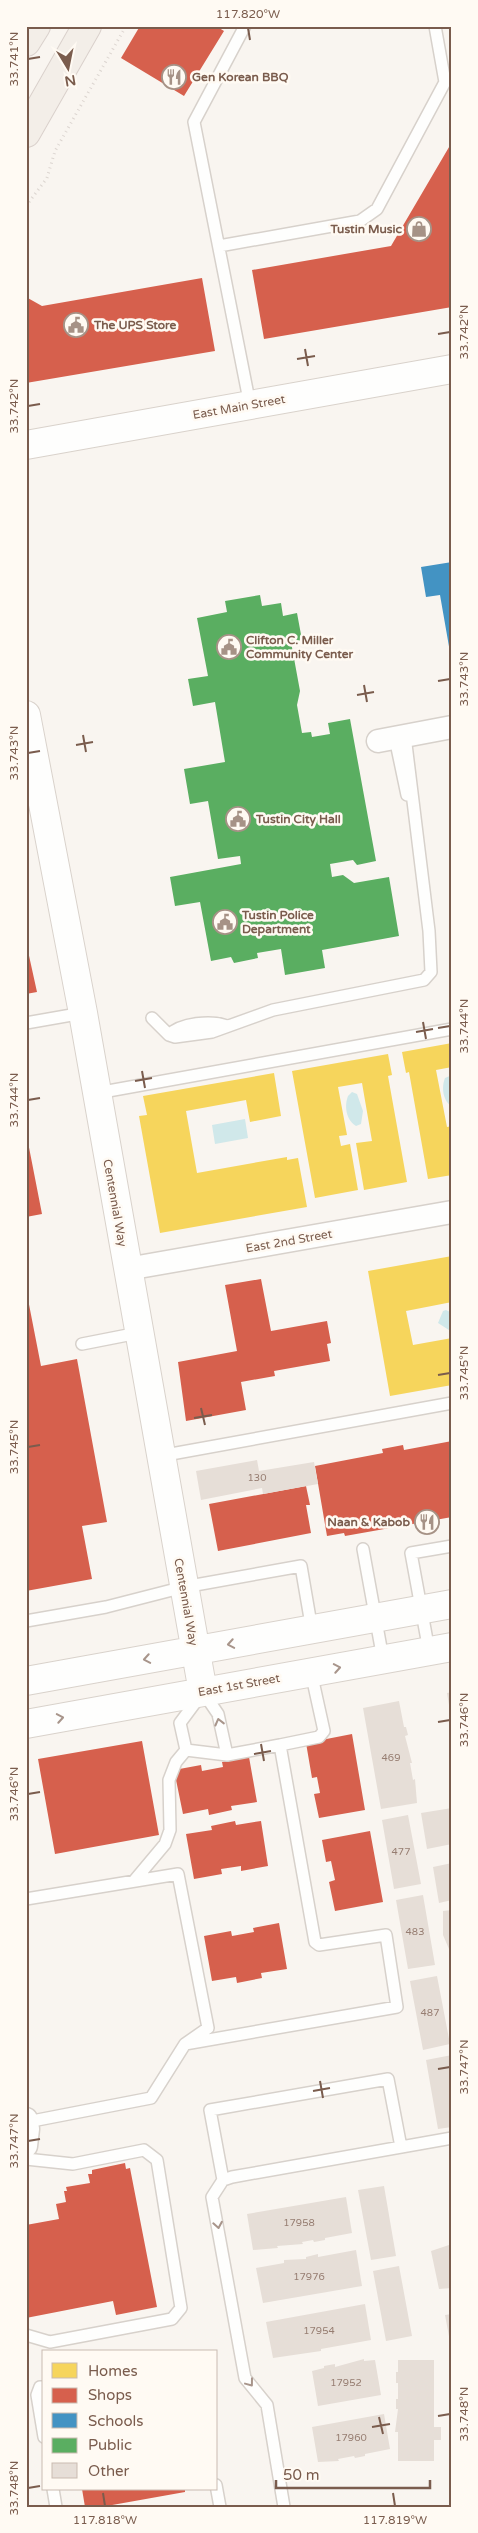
<svg xmlns="http://www.w3.org/2000/svg" width="478" height="2533" viewBox="0 0 478 2533" font-family="'Varela Round',sans-serif">
	<rect width="100%" height="100%" fill="#f9f5f0"/>
	<path fill="#d0e8ea" d="M452 1075V1107C443 1101 441 1088 445 1078Z
		M352 1092 357 1094 363 1111 361 1124 356 1126C346 1120 344 1106 348 1096Z
		M245 1119 248 1138 215 1144 212 1125Z
		M446 1310 452 1313V1332L438 1323 443 1311Z"/>
	<path fill="#f6d55c" d="M452 1043V1067L436 1070 447 1127 452 1126V1175L428 1179 409 1072 406 1073 402 1052Z
		M388 1054 392 1075 388 1076 407 1182 364 1190 356 1143 372 1141 362 1083 338 1087 347 1135 339 1136 341 1146 350 1144 358 1190 315 1198 292 1071Z
		M274 1073 281 1116 250 1122 246 1100 186 1111 197 1173 287 1157V1160L298 1158 307 1207 160 1233 139 1116 147 1115 143 1096Z
		M452 1256V1302L406 1311 413 1345 452 1338V1385L390 1396 368 1271Z"/>
	<path fill="#d6604d" d="M140 26H216L224 31 184 96 121 58Z
		M452 142V307L264 339 252 270 391 246Z
		M202 278 215 351 26 383V297L42 306Z
		M26 942 37 992 26 994Z
		M26 1132 42 1214 26 1217Z
		M261 1279 271 1331 327 1321 331 1343 327 1344 330 1361 274 1371 275 1376 241 1382 246 1410 186 1421 178 1362 237 1351 225 1285Z
		M26 1289 41 1366 77 1359 107 1522 82 1526 92 1579 26 1591Z
		M452 1441V1517L345 1536 344 1533 327 1536 315 1466 383 1453 382 1449 403 1445 404 1450Z
		M306 1486 310 1505H306L311 1533 218 1551 209 1504Z
		M352 1734 365 1810 319 1818 314 1794 320 1793 317 1777 312 1778 306 1743Z
		M142 1741 159 1835 55 1854 38 1759Z
		M249 1757 257 1802 231 1806 232 1810 209 1815 208 1809 183 1814 174 1770 201 1765 202 1771 223 1767 222 1762Z
		M235 1821 236 1825 261 1821 268 1866 241 1871V1866L221 1869 222 1874 194 1879 186 1834 212 1830 211 1826Z
		M370 1831 383 1902 335 1911 329 1882 335 1880 331 1861 326 1862 322 1840Z
		M279 1923 287 1969 261 1973 262 1978 237 1983 236 1977 212 1981 204 1936 231 1931 232 1936 254 1932 253 1928Z
		M125 2163 126 2169 130 2168 157 2307 116 2315 113 2301 26 2318V2225L59 2219 56 2204 66 2202 64 2191H67L66 2187 90 2183 88 2174H92V2170Z
		M82 2489H185V2492L101 2507H85Z"/>
	<path fill="#4393c3" d="M452 562V658H451L440 595 426 597 421 567Z"/>
	<path fill="#5aae61" d="M260 595 262 606 281 603 283 616 297 613 302 640 291 642 300 691 297 705 302 733 311 732 312 737 330 734 328 723 350 719 376 861 357 865 353 860 330 864 332 877 343 875 354 883 389 877 399 936 322 950 325 968 285 975 281 949 257 953 258 958 234 963 231 957 211 961 200 902 175 906 170 877 241 864 240 856 218 859 208 801 190 804 184 769 225 762 215 702 193 706 188 679 208 676 197 618 227 612 225 601Z"/>
	<path fill="#e6ded7" d="M257 1460 259 1471 314 1462 318 1484 263 1494 262 1488 201 1500 196 1471Z
		M452 1692V1717H451L447 1693Z
		M399 1701 404 1727H406L408 1735 405 1736 412 1763H410L413 1780 415 1779 417 1803 381 1809 363 1708Z
		M452 1808V1844L427 1849 421 1813Z
		M408 1815 421 1884 394 1889 382 1820Z
		M452 1863V1900L439 1903 433 1867Z
		M423 1895 435 1965 408 1969 396 1900Z
		M452 1910V1956L443 1935V1911Z
		M437 1976 450 2044 423 2050 410 1981Z
		M452 2055V2127L438 2129 426 2060Z
		M384 2186 396 2256 371 2260 358 2190Z
		M346 2197 352 2233 325 2238V2240L314 2242 313 2240 302 2242 303 2244 277 2246 278 2248 253 2250 247 2214Z
		M452 2244V2288L439 2289 431 2251Z
		M356 2250 362 2286 263 2303 256 2268 284 2263V2260L306 2259V2257L318 2254V2257Z
		M399 2266 412 2336 386 2341 373 2271Z
		M365 2304 371 2340 321 2349V2351L273 2358 266 2322Z
		M452 2314V2347H451L445 2315Z
		M364 2359V2361L375 2360 381 2395 318 2406 312 2371 324 2368V2366L335 2364V2367Z
		M398 2360H434V2427H441V2440H434V2461H398V2432H395L398 2409H396V2399H398V2383H396V2372H398Z
		M384 2414 390 2449 365 2454V2456L355 2458 354 2456 338 2459 339 2461 318 2462 312 2427Z"/>
	<g fill="none" stroke-linecap="round" stroke-linejoin="round">
		<defs>
			<path id="lane" d="M245 26 194 122 250 405
				M219 246 360 221 377 209 445 82 435 26
				M395 738 407 795
				M152 1018 169 1035 175 1037 212 1032 273 1010 424 980 431 972 429 931 405 736
				M26 1023 83 1013
				M169 1035C181 1023 211 1020 227 1026
				M97 1093 452 1029
				M82 1344 138 1333
				M160 1456 452 1403
				M363 1549 383 1659
				M26 1621 106 1607 184 1587 301 1566 312 1630
				M429 1651 411 1553 452 1546
				M280 1745 319 1737 324 1731 311 1672
				M134 1881 165 1844 170 1830 169 1780 176 1762 186 1750
				M26 1899 178 1874 208 2028 185 2044 151 2098 27 2122
				M185 2044 397 2007 386 1935 319 1945 315 1942 280 1745 227 1755 186 1750 180 1723 203 1692 218 1714 227 1755
				M26 2159 73 2164 144 2150 157 2160 181 2308 172 2319 50 2342 26 2335
				M223 2180 210 2110 388 2079 401 2147
				M44 2387H40L37 2395 44 2437
				M216 2485 220 2507
				M53 2489 56 2507
				M284 2507 267 2405 245 2378 212 2197 223 2180 232 2177 452 2138"/>
			<path id="street" d="M378 741 452 727
				M127 1269 452 1212
				M26 2119 28 2129 26 2146"/>
			<path id="secondary" d="M26 445 452 369
				M26 715 83 1013 203 1692
				M26 1681 452 1604
				M26 1724 452 1647"/>
			<path id="primary" d="M26 42 36 26
				M26 133 87 26"/>
		</defs>
		<use href="#lane" stroke="#d7d1cb" stroke-width="14"/>
		<use href="#street" stroke="#d7d1cb" stroke-width="25"/>
		<use href="#secondary" stroke="#d9d2cb" stroke-width="30"/>
		<use href="#primary" stroke="#dad1cc" stroke-width="30"/>
		<path stroke="#dcd5d0" stroke-width="3" stroke-dasharray="1 4" stroke-linecap="butt" d="M26 206 47 178 55 151 126 26"/>
		<use href="#lane" stroke="#fefefd" stroke-width="11"/>
		<use href="#street" stroke="#fefefd" stroke-width="22"/>
		<use href="#secondary" stroke="#fefefd" stroke-width="28"/>
		<use href="#primary" stroke="#f3eee8" stroke-width="28"/>
	</g>
	<defs><path id="oneway-chevron" d="M-2-3.5L2.5 0L-2 3.5" fill="none" stroke-width="1.6" stroke-linecap="round" stroke-linejoin="round" transform="scale(1.25)"/></defs>
	<g stroke="#a8958b">
		<use href="#oneway-chevron" transform="translate(231 1644) rotate(170)"/>
		<use href="#oneway-chevron" transform="translate(147 1659) rotate(170)"/>
		<use href="#oneway-chevron" transform="translate(337 1668) rotate(-10)"/>
		<use href="#oneway-chevron" transform="translate(60 1718) rotate(-10)"/>
		<use href="#oneway-chevron" transform="translate(219 1722) rotate(-104)"/>
		<use href="#oneway-chevron" transform="translate(218 2225) rotate(80)"/>
		<use href="#oneway-chevron" transform="translate(250 2383) rotate(53)"/>
	</g>
	<path fill="none" stroke="#7a5c4d" stroke-width="2" d="M248 28 250 40M28 59 40 57M438 334 450 332M305 349 308 366M297 359 315 356M28 406 40 404M438 681 450 679M364 685 367 702M357 695 374 692M83 735 86 752M76 745 93 742M28 753 40 751M423 1022 426 1039M438 1028 450 1026M416 1032 433 1029M142 1071 145 1088M135 1081 152 1078M28 1100 40 1098M438 1375 450 1373M201 1408 205 1425M194 1418 212 1415M28 1447 40 1445M438 1722 450 1720M261 1744 264 1761M254 1754 271 1751M28 1794 40 1792M438 2069 450 2067M320 2081 323 2098M313 2091 330 2088M28 2141 40 2139M438 2416 450 2414M379 2417 383 2434M372 2427 390 2424M28 2488 40 2486M103 2493 105 2506M393 2493 395 2506"/>
	<defs>
		<symbol id="restaurant-ring" viewBox="-11 -11 22 22"><circle r="9.5" fill="#fffaf3" stroke="#a69286" stroke-width="1.5"/><path d="M-5-6h1v4h1v-4h1v4h1v-4h1v5L-1.5 .5V6h-2V.5L-5-1ZM5-6V6H3V1.5H1.5Q1.5-4 5-6Z" fill="#a69286"/></symbol>
		<symbol id="shop-ring" viewBox="-11 -11 22 22"><circle r="9.5" fill="#fffaf3" stroke="#a69286" stroke-width="1.5"/><path d="M-5-2.5h2.3a2.7 3.5 0 0 1 5.4 0H5L5.5 6h-11ZM-1.5-2.5h3a1.5 2.3 0 0 0-3 0Z" fill="#a69286"/></symbol>
		<symbol id="civic-ring" viewBox="-11 -11 22 22"><circle r="9.5" fill="#fffaf3" stroke="#a69286" stroke-width="1.5"/><path d="M-.6-6.5H3V-4.5H.6V-3L4-1V1h2V6H-6V1h2V-1L-.6-3ZM-1.2 2.5V6h2.4V2.5Z" fill="#a69286"/></symbol>
	</defs>
	<g fill-rule="evenodd">
		<use href="#restaurant-ring" x="160" y="63" width="28" height="28"/>
		<use href="#shop-ring" x="405" y="215" width="28" height="28"/>
		<use href="#civic-ring" x="62" y="311" width="28" height="28"/>
		<use href="#civic-ring" x="215" y="633" width="28" height="28"/>
		<use href="#civic-ring" x="224" y="805" width="28" height="28"/>
		<use href="#civic-ring" x="211" y="908" width="28" height="28"/>
		<use href="#restaurant-ring" x="413" y="1508" width="28" height="28"/>
	</g>
	<g text-anchor="middle" dominant-baseline="central" stroke-width="5" stroke-linejoin="round" paint-order="stroke">
		<g font-size="10" fill="#977e72">
			<text x="257" y="1478">130</text>
			<text x="391" y="1758">469</text>
			<text x="401" y="1852">477</text>
			<text x="415" y="1932">483</text>
			<text x="430" y="2013">487</text>
			<text x="299" y="2223">17958</text>
			<text x="309" y="2277">17976</text>
			<text x="319" y="2331">17954</text>
			<text x="346" y="2383">17952</text>
			<text x="351" y="2438">17960</text>
		</g>
		<g font-size="12" font-weight="bold" fill="#7a5c4d" stroke="#fffaf3" text-anchor="start">
			<text x="192" y="77">Gen Korean BBQ</text>
			<text x="402" y="229" text-anchor="end">Tustin Music</text>
			<text x="94" y="325">The UPS Store</text>
			<text x="246" y="640">Clifton C. Miller<tspan x="246" dy="14">Community Center</tspan></text>
			<text x="256" y="819">Tustin City Hall</text>
			<text x="242" y="915">Tustin Police<tspan x="242" dy="14">Department</tspan></text>
			<text x="410" y="1522" text-anchor="end">Naan &amp; Kabob</text>
		</g>
		<g font-size="12" fill="#7a5c4d" stroke="#fffaf3">
			<text transform="translate(239 407) rotate(-10)">East Main Street</text>
			<text transform="translate(115 1203) rotate(80)">Centennial Way</text>
			<text transform="translate(289 1241) rotate(-10)">East 2nd Street</text>
			<text transform="translate(186 1602) rotate(80)">Centennial Way</text>
			<text transform="translate(239 1685) rotate(-10)">East 1st Street</text>
		</g>
	</g>
	<rect width="478" height="2533" fill="none" stroke="#fffaf3" stroke-width="55"/>
	<rect x="42" y="2350" width="175" height="140" fill="#fffaf3" stroke="#cabbb1"/>
	<rect x="52" y="2363" width="25" height="15" fill="#f6d55c" stroke="#cabbb1"/>
	<text x="88" y="2376" font-size="15" fill="#7a5c4d">Homes</text>
	<rect x="52" y="2388" width="25" height="15" fill="#d6604d" stroke="#cabbb1"/>
	<text x="88" y="2400" font-size="15" fill="#7a5c4d">Shops</text>
	<rect x="52" y="2413" width="25" height="15" fill="#4393c3" stroke="#cabbb1"/>
	<text x="88" y="2426" font-size="15" fill="#7a5c4d">Schools</text>
	<rect x="52" y="2438" width="25" height="15" fill="#5aae61" stroke="#cabbb1"/>
	<text x="88" y="2450" font-size="15" fill="#7a5c4d">Public</text>
	<rect x="52" y="2463" width="25" height="15" fill="#e6ded7" stroke="#cabbb1"/>
	<text x="88" y="2476" font-size="15" fill="#7a5c4d">Other</text>
	<g transform="translate(68 68) rotate(170)" stroke="#fffaf3" stroke-width="4" paint-order="stroke">
	<path d="M0-4L9 19L0 12L-9 19Z" fill="#7a5c4d"/>
	<text y="-8" font-size="14" font-weight="bold" text-anchor="middle" fill="#7a5c4d">N</text>
	</g>
	<path d="M276 2480v8h154v-8" fill="none" stroke="#7a5c4d" stroke-width="2.5"/>
	<text x="283" y="2480" font-size="15" fill="#7a5c4d" stroke="#fffaf3" stroke-width="4" paint-order="stroke">50 m</text>
	<rect x="28" y="28" width="422" height="2478" fill="none" stroke="#7a5c4d" stroke-width="2"/>
	<g font-size="12" text-anchor="middle" fill="#7a5c4d">
		<text x="248" y="18">117.820°W</text>
		<text transform="translate(14 59) rotate(-90)" y="4">33.741°N</text>
		<text transform="translate(464 332) rotate(-90)" y="4">33.742°N</text>
		<text transform="translate(14 406) rotate(-90)" y="4">33.742°N</text>
		<text transform="translate(464 679) rotate(-90)" y="4">33.743°N</text>
		<text transform="translate(14 753) rotate(-90)" y="4">33.743°N</text>
		<text transform="translate(464 1026) rotate(-90)" y="4">33.744°N</text>
		<text transform="translate(14 1100) rotate(-90)" y="4">33.744°N</text>
		<text transform="translate(464 1373) rotate(-90)" y="4">33.745°N</text>
		<text transform="translate(14 1447) rotate(-90)" y="4">33.745°N</text>
		<text transform="translate(464 1720) rotate(-90)" y="4">33.746°N</text>
		<text transform="translate(14 1794) rotate(-90)" y="4">33.746°N</text>
		<text transform="translate(464 2067) rotate(-90)" y="4">33.747°N</text>
		<text transform="translate(14 2141) rotate(-90)" y="4">33.747°N</text>
		<text transform="translate(464 2414) rotate(-90)" y="4">33.748°N</text>
		<text transform="translate(14 2488) rotate(-90)" y="4">33.748°N</text>
		<text x="105" y="2524">117.818°W</text>
		<text x="395" y="2524">117.819°W</text>
	</g>
</svg>
